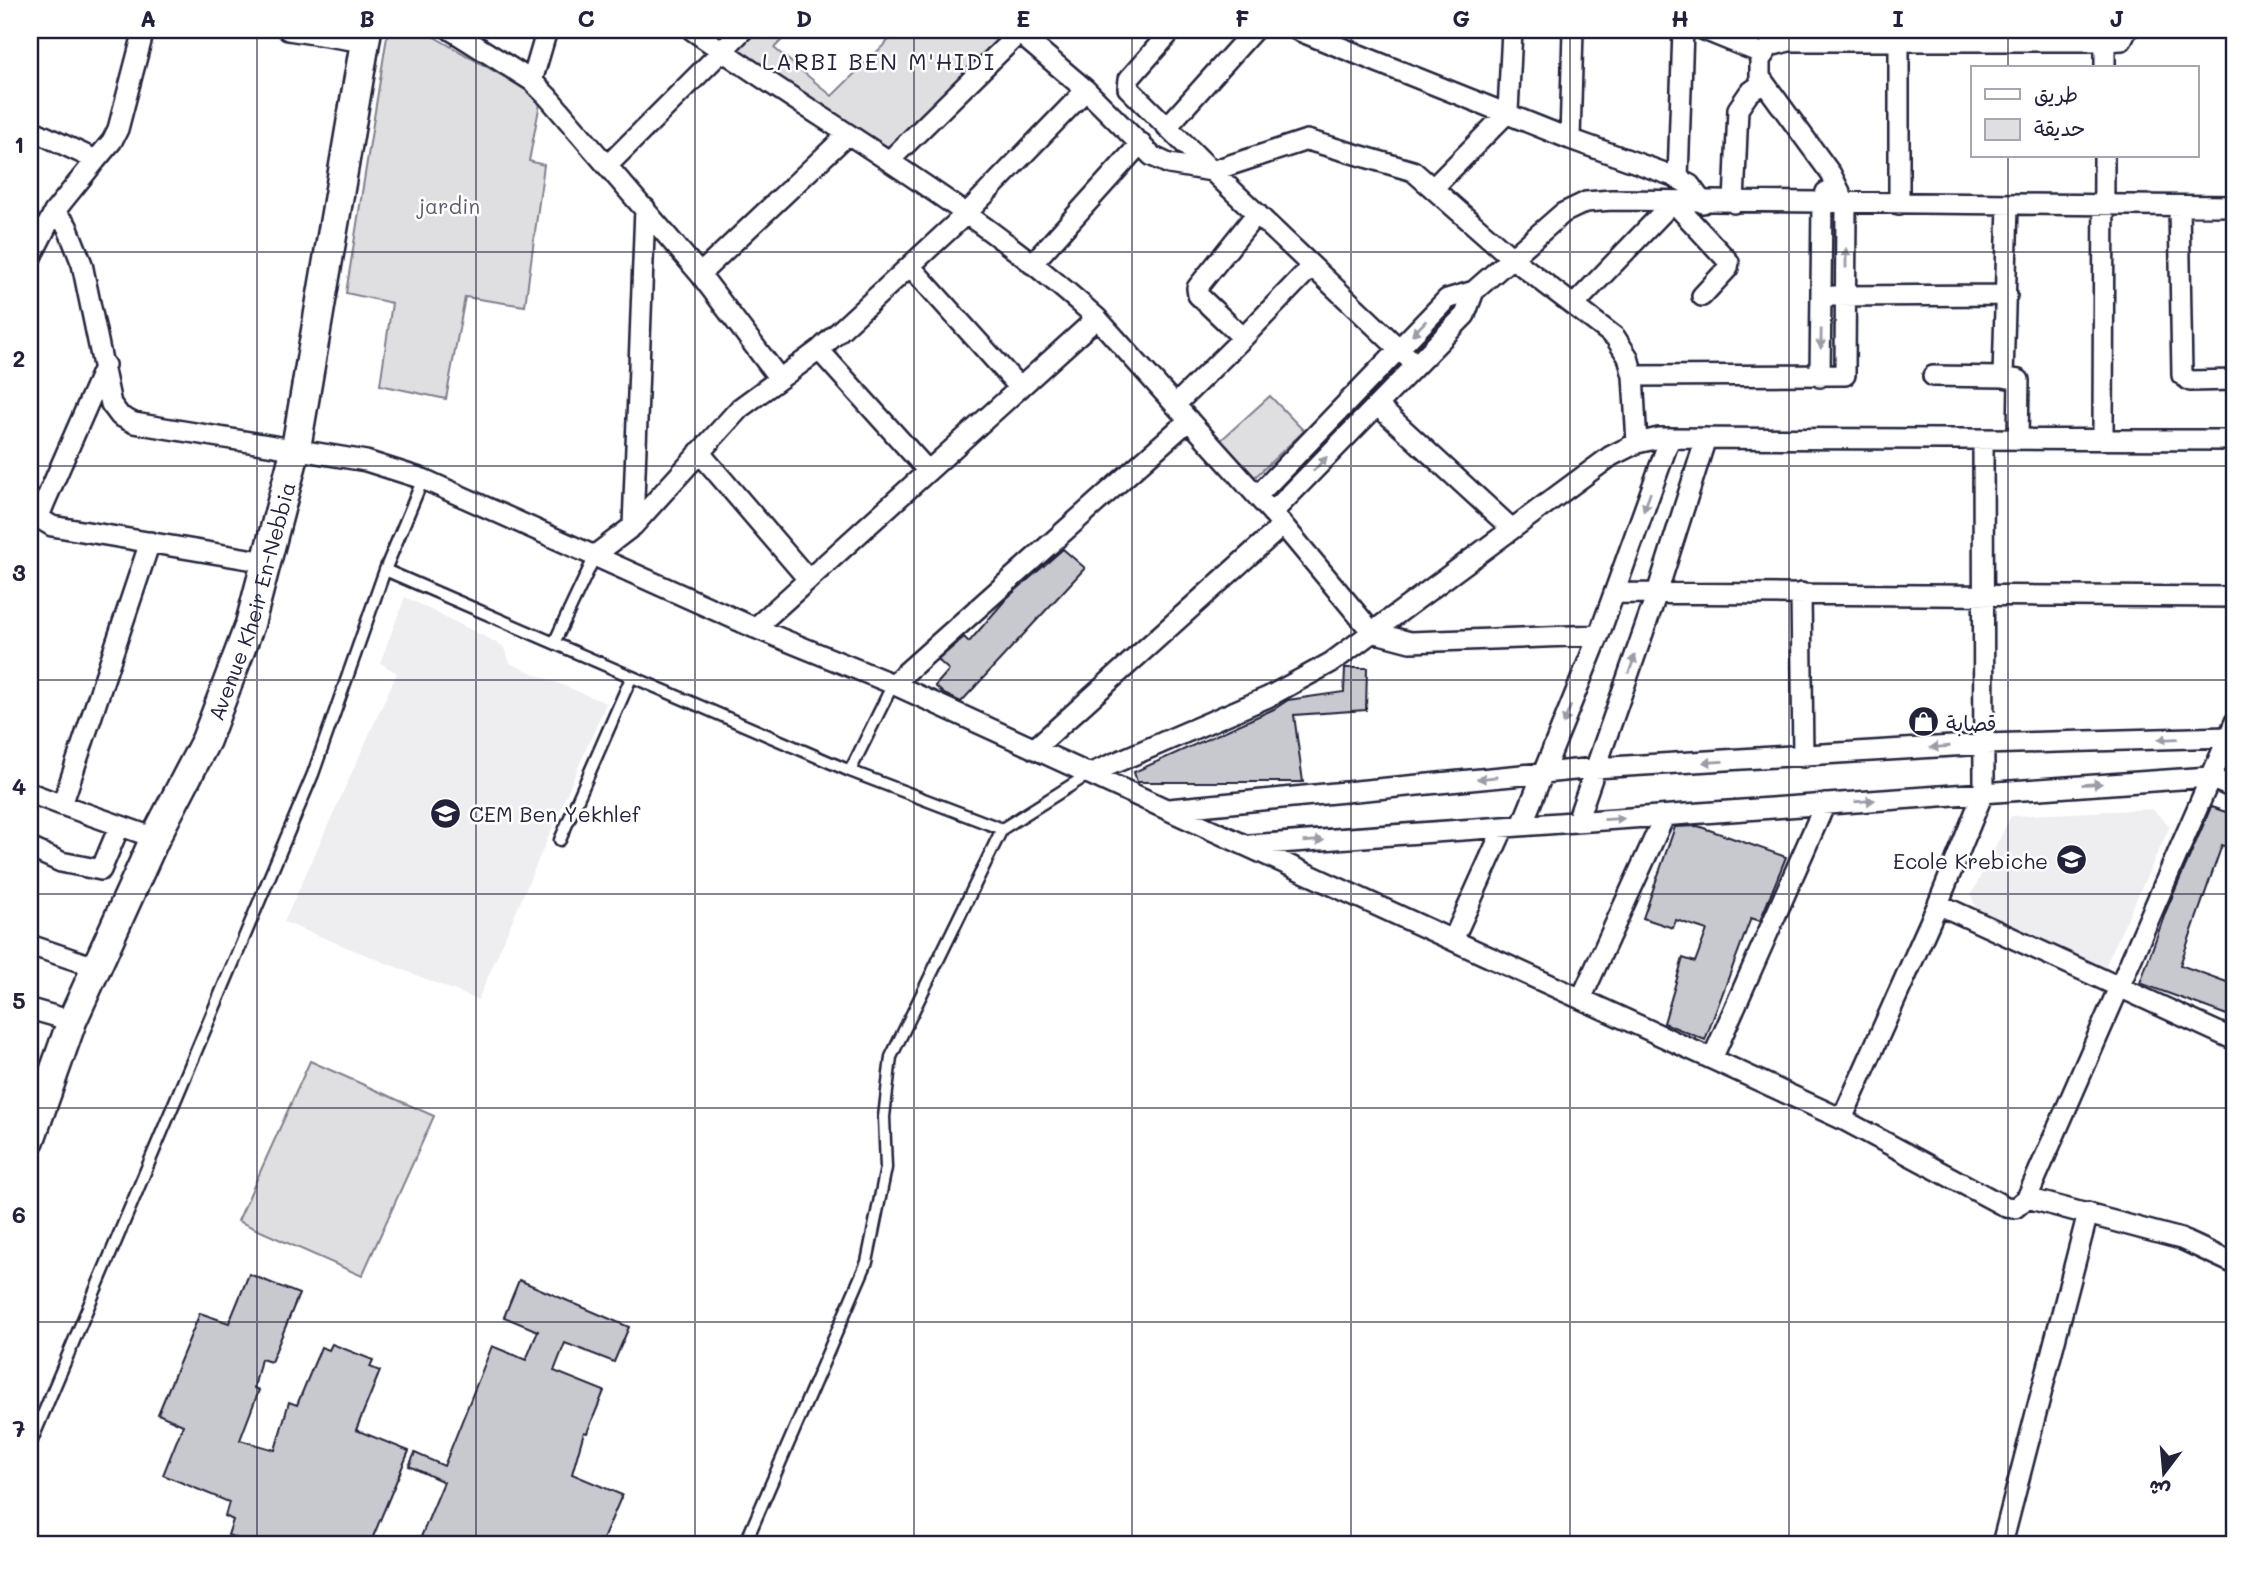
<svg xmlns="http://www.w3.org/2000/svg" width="2265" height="1574" viewBox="0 0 2265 1574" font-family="Mali,'Playpen Sans Arabic',sans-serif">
	<rect width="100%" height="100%" fill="#fff"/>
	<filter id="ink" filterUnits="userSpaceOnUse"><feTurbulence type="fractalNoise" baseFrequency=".0143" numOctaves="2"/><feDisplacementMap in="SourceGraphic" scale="14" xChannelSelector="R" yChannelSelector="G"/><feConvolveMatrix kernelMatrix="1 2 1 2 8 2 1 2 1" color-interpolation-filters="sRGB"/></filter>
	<g filter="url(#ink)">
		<path fill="#eeeef1" d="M405 597 503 646 511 664 606 703 478 1000 284 922 397 673 380 663Z
			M2152 809 2170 826 2104 969 1976 908 1971 895 2011 816Z"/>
		<path fill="#dfdfe2" stroke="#80808e" stroke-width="2" d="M388 30H422L541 98 529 161 544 165 525 306 465 297 446 399 380 385 392 303 346 293Z
			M759 30H792L774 48 832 96 899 30H988L1001 41 888 147 737 50Z
			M1270 396 1304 431 1255 477 1221 440Z
			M310 1061 434 1116 362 1276 238 1221Z"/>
		<path fill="#c8c8cf" stroke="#22223b" stroke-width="2" d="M1063 549 1085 568 961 702 944 694 935 686 949 670 938 660 964 637 969 642 1007 598Z
			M1345 668H1367L1366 710 1294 715 1303 782H1137L1134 772 1274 709 1288 700 1344 692Z
			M2211 807 2235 815V850L2222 845 2180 965 2235 985V1018L2140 983 2166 911Z
			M1698 826 1786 857 1760 921 1751 918 1705 1040 1664 1023 1683 958 1695 962 1707 930 1676 920 1673 928 1643 918 1675 827Z
			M249 1274 299 1294 271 1362 261 1359 254 1388 259 1390 240 1440 275 1450 289 1402 297 1405 321 1347 329 1350 332 1344 373 1360 370 1367 380 1371 356 1430 409 1451 370 1544H250L228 1535 233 1520 225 1516 229 1502 163 1475 183 1425 158 1414 200 1313 229 1323Z
			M519 1280 629 1327 614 1362 565 1343 554 1371 604 1391 587 1433 584 1432 572 1474 622 1495 601 1544H418L444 1482 409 1466 415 1453 444 1466 492 1346 526 1360 538 1331 504 1317Z"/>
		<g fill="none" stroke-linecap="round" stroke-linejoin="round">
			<defs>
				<path id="lane" d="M385 570 850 771 1002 829
					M554 643 595 556
					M850 771 893 684
					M560 840 631 678
					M30 1445 313 774 385 570 423 479
					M745 1544 867 1262 886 1168 884 1117 891 1057 1002 829 1089 774"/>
				<path id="street" d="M288 30 365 42
					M451 30 532 81 548 97 700 274 778 377
					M692 30C827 125 974 206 1097 318L1283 525 1372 632 1410 642 1599 635
					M1172 30 1129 79 1128 88 1212 171 1307 140 1413 171 1513 259 1615 337 1628 357 1633 376 1637 443
					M1297 30 1570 139 1673 176 1690 185 1703 203
					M1704 30 1763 54
					M1019 33 1086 90 1152 156 1169 164 1212 171 1416 365
					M1899 40V204
					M2105 41 2122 40 2127 30
					M532 81 547 30
					M1167 127 1254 30
					M30 129 96 160 54 212 30 259
					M1570 139 1573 30
					M96 160 112 141 118 129 144 30
					M889 161 1019 33 1015 30
					M608 165 743 30
					M1678 178 1683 30
					M1434 187 1508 112 1512 30
					M1734 203 1738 109 1749 93 1764 82
					M2008 205 2003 377 2019 380 2018 439
					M2179 206 2182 375 2190 381 2235 380
					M54 212 67 226 82 264 111 404 120 416 134 423 366 461 423 479 755 628 893 684 1712 1059 1842 1119 2006 1207 2015 1208 2027 1198 2235 722
					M1257 213 1197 288 1198 295 1243 338 1312 266
					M1032 264 1141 143
					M910 266 1020 388
					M700 274 848 134
					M1833 296 2007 295
					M1575 304 1673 202 1729 262 1728 268 1702 296
					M819 350 928 471
					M105 365 44 504 40 514 42 520 52 526 266 562
					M1633 376 1845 375 1846 204 1831 174 1760 77V60L1770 46 1789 41H2105V68
					M1933 376 2003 377
					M1820 377 1822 203 1826 192
					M1175 405 1243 338
					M1377 405 1512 529
					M2103 439 2104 156
					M699 452 808 579
					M1257 496 1447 299 1474 291 1563 213 1586 202 1612 200 2235 206
					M1272 513 1465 315 1474 291
					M633 526 645 208
					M150 542 62 805 155 838
					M595 555 633 526 740 408 819 350 966 214 1086 90
					M1615 593 2235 597
					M1801 593 1803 757
					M755 628 1097 318
					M893 684 1189 420
					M1034 749 1283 525
					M1089 774 1268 697 1332 662 1611 456 1637 443 1659 438 2235 440
					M30 793 62 805
					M1169 809 1595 768 1985 744 2228 737 2235 740
					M1577 821 1657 593 1706 438
					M1522 825 1599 635 1670 438
					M1250 845 2209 777 2235 789
					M30 848 61 862 101 870 119 827
					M1938 904 2235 1040
					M1453 940 1504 827
					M30 945 98 968
					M1581 999 1664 817
					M30 1009 72 1021
					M1712 1059 1825 804
					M1842 1119 1938 904 1984 791 1983 439
					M2027 1198 2181 1239 2235 1264
					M2002 1544 2088 1213"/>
				<g id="secondary">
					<path id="s1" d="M30 1140 72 1021 155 838 206 740 250 624 296 448 367 30"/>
				</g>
			</defs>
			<use href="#lane" stroke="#22223b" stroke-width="15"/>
			<use href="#street" stroke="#22223b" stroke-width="24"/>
			<use href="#secondary" stroke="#22223b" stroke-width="33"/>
			<use href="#lane" stroke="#fff" stroke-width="10"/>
			<use href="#street" stroke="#fff" stroke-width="19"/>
			<use href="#secondary" stroke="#fff" stroke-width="28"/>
		</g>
		<defs><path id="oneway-solid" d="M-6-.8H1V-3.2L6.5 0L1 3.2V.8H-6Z" transform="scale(1.75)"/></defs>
		<g fill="#9c9ca7">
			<use href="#oneway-solid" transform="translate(1846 258) rotate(-90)"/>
			<use href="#oneway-solid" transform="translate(1419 328) rotate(134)"/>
			<use href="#oneway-solid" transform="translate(1821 339) rotate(91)"/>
			<use href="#oneway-solid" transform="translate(1320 464) rotate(-46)"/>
			<use href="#oneway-solid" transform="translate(1647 502) rotate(110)"/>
			<use href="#oneway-solid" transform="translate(1632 664) rotate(-71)"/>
			<use href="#oneway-solid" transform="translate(1567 715) rotate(112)"/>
			<use href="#oneway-solid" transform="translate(2168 739) rotate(178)"/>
			<use href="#oneway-solid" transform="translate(1940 747) rotate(176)"/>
			<use href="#oneway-solid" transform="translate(1713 762) rotate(177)"/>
			<use href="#oneway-solid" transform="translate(1487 778) rotate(174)"/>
			<use href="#oneway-solid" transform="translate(2092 784) rotate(-3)"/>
			<use href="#oneway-solid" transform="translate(1865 801) rotate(-5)"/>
			<use href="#oneway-solid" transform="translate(1614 819) rotate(-3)"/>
			<use href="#oneway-solid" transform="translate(1314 841) rotate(-4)"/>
		</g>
	</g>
	<path fill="none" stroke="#22223b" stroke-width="2" stroke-opacity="0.55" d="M257 30V1544M476 30V1544M695 30V1544M914 30V1544M1132 30V1544M1351 30V1544M1570 30V1544M1789 30V1544M2008 30V68M2008 156V1544M30 252H2235M30 466H2235M30 680H2235M30 894H2235M30 1108H2235M30 1322H2235"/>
	<defs>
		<symbol id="shop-disc" viewBox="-11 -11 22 22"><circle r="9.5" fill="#22223b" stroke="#fff"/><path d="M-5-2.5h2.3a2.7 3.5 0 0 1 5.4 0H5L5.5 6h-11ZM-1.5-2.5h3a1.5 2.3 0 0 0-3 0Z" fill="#fff"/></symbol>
		<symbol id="school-disc" viewBox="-11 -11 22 22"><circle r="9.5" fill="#22223b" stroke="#fff"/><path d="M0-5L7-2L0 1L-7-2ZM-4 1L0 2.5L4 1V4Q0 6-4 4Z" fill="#fff"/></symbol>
	</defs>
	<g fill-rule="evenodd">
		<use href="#shop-disc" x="1906" y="704" width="35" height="35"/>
		<use href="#school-disc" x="428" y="796" width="35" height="35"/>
		<use href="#school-disc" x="2054" y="842" width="35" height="35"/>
	</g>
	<g text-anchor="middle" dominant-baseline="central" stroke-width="5" stroke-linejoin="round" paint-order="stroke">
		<g font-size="21" fill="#5b5b6d" stroke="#fff">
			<text x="449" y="205">jardin</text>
		</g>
		<g font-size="21" fill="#22223b" stroke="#fff">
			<text stroke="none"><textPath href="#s1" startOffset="584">Avenue Kheir En-Nebbia</textPath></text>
		</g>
		<g font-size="21" fill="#22223b" stroke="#fff" text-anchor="start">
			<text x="1946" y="722">قصابة</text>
			<text x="469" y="813">CEM Ben Yekhlef</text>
			<text x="2048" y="860" text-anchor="end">Ecole Krebiche</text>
		</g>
		<g font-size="23" letter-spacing="2" fill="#22223b" stroke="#fff">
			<text x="879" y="61">LARBI BEN M'HIDI</text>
		</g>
	</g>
	<rect width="2265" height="1574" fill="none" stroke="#fff" stroke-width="77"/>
	<rect x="1971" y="66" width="228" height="91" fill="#ffffff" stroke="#a7a7b1" stroke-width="2"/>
	<rect x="1985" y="89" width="35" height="10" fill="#ffffff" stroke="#a7a7b1" stroke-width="2"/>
	<text x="2034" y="102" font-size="21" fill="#22223b">طريق</text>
	<rect x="1985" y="119" width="35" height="21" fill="#dfdfe2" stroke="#a7a7b1" stroke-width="2"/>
	<text x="2034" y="136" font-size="21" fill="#22223b">حديقة</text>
	<g transform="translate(2164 1473) rotate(196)" stroke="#ffffff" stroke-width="5" paint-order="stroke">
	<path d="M0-5L12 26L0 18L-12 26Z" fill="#22223b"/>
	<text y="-10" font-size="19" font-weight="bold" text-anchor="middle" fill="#22223b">ش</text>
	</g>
	<rect x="38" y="38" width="2188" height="1498" fill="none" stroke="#22223b" stroke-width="2.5"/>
	<g font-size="23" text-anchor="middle" font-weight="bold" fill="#22223b">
		<text x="148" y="27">A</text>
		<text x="367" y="27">B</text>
		<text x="586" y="27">C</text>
		<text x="804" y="27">D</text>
		<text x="1023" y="27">E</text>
		<text x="1242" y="27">F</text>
		<text x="1461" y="27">G</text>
		<text x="1680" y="27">H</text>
		<text x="1898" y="27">I</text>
		<text x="2117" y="27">J</text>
		<text x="19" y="153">1</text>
		<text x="19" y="367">2</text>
		<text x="19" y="581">3</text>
		<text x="19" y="795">4</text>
		<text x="19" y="1009">5</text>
		<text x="19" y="1223">6</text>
		<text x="19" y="1437">7</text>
	</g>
</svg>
